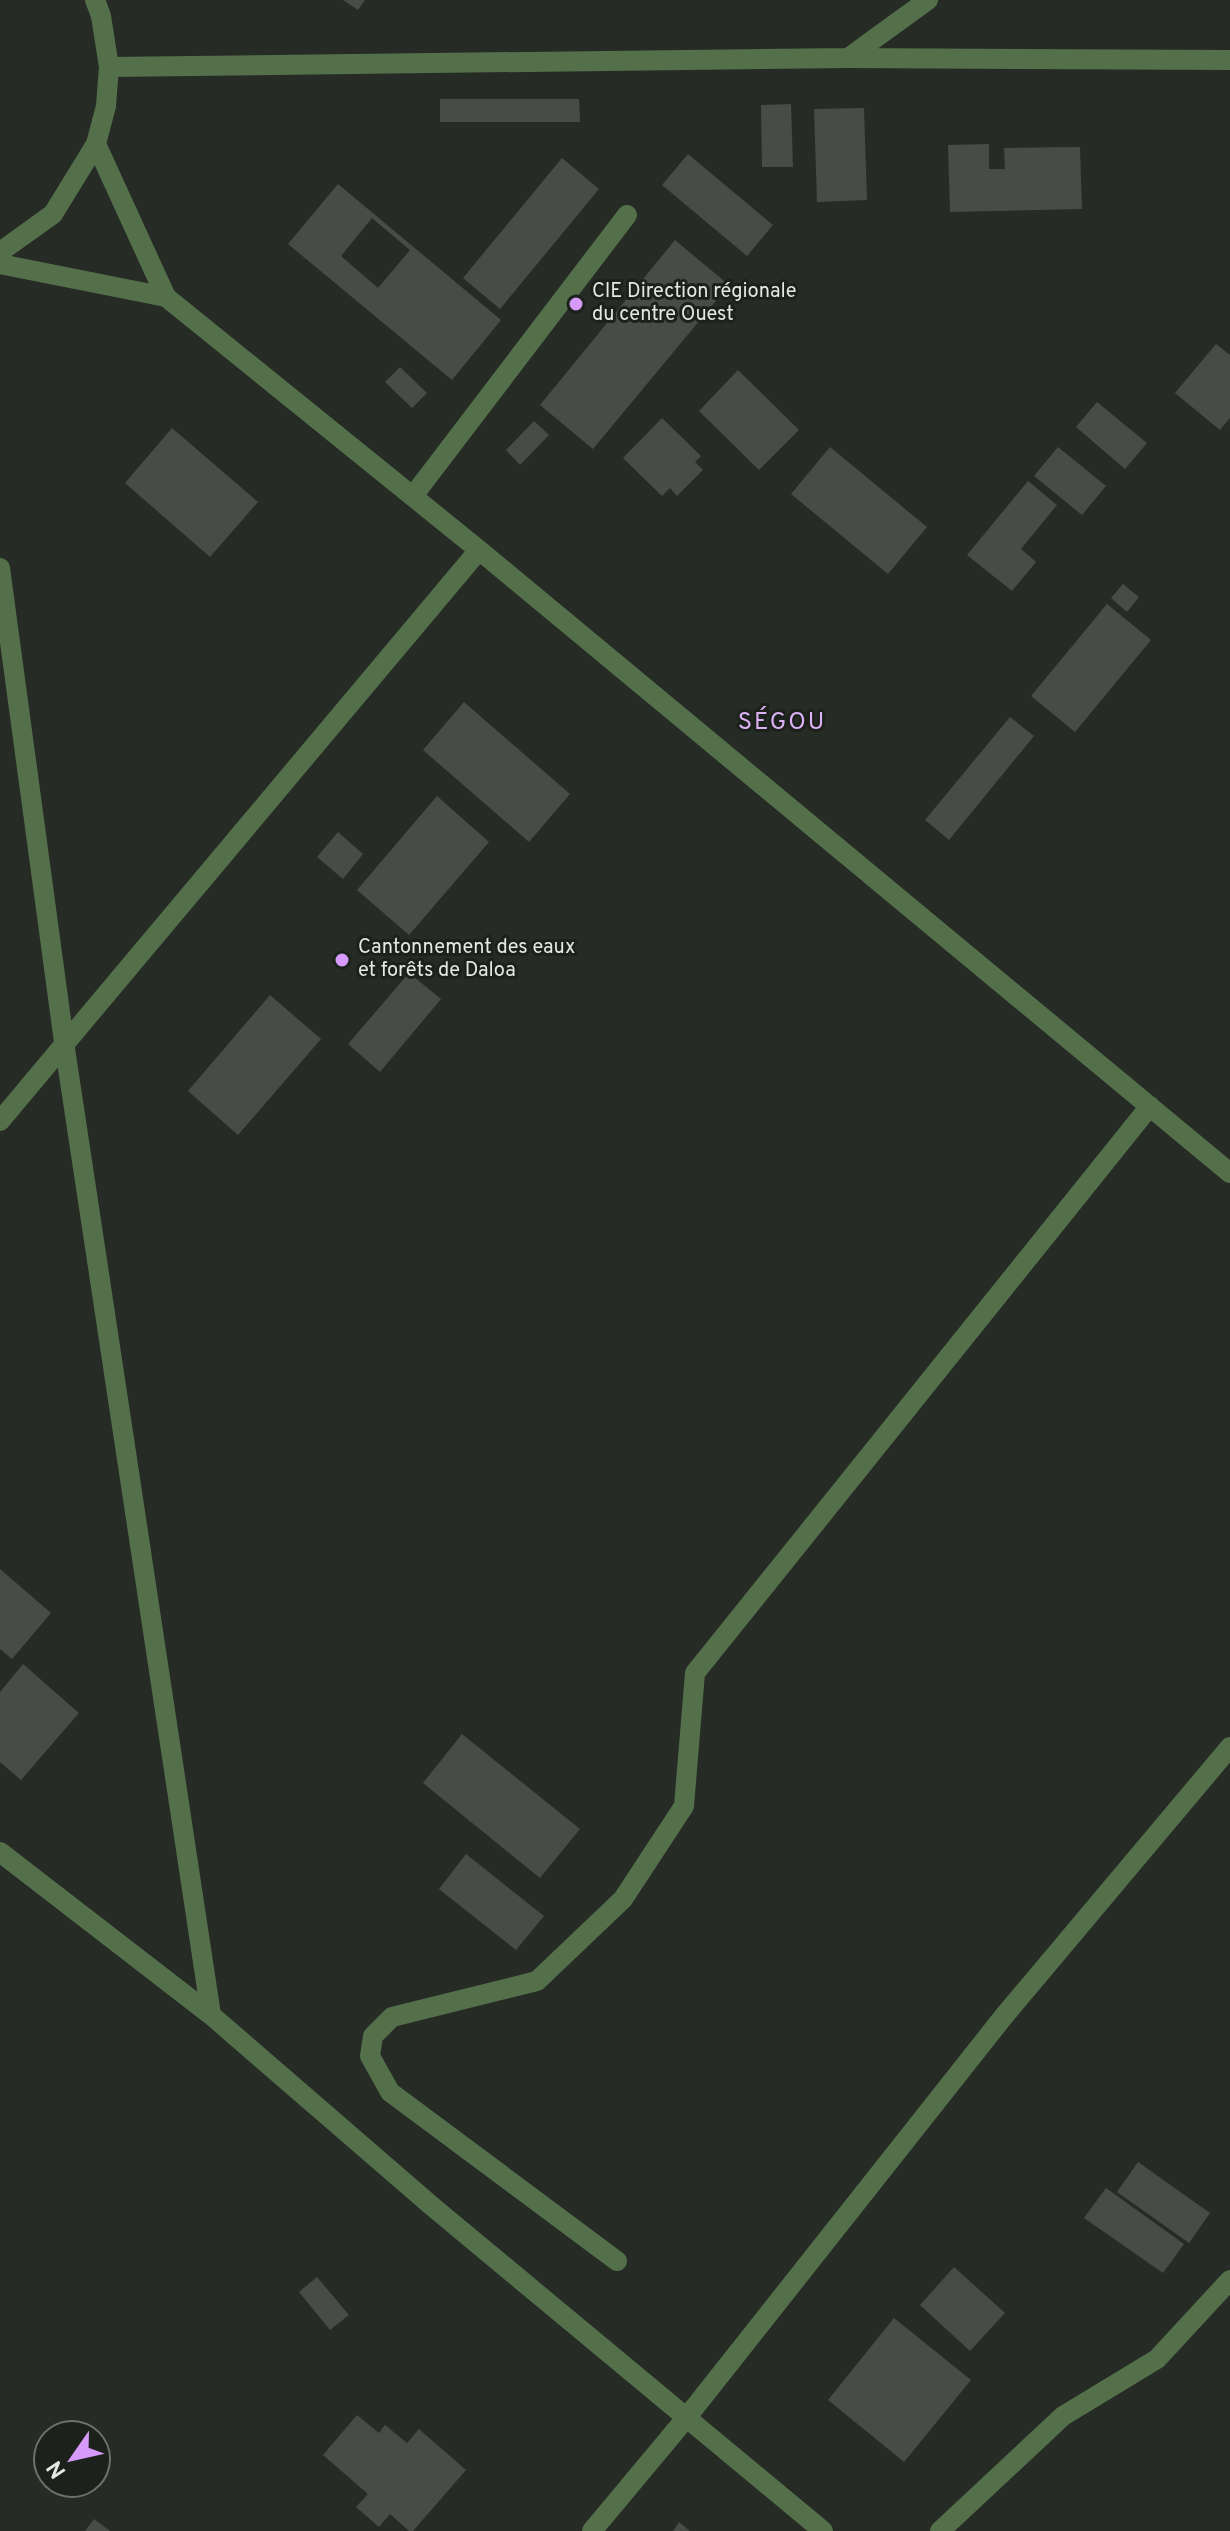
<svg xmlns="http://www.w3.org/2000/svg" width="1230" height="2531" viewBox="0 0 1230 2531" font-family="Overpass,sans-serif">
	<rect width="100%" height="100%" fill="#262b25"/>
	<path fill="#474d46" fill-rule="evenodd" d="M343 0H365L358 10Z
		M440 99H579L580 122H440Z
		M791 104 793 167H762L761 105Z
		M864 108 867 200 817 202 814 109Z
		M989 144V169H1005L1004 148 1080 147 1082 209 950 212 948 145Z
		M688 154 773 225 747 256 662 185Z
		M562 158 599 189 500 309 463 278Z
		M338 184 501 320 452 380 288 244ZM372 218 410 250 378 288 341 256Z
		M675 240 729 285 593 449 540 405Z
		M1216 344 1230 355V418L1220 430 1175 393Z
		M400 367 427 393 412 408 385 382Z
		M738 370 799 430 759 470 699 411Z
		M1097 402 1147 443 1125 469 1076 427Z
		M662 418 701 456 695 462 703 470 677 496 670 488 662 496 623 458Z
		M534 421 549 435 520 465 506 450Z
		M172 428 258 502 210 557 125 483Z
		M830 447 927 527 888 574 791 494Z
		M1058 447 1106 486 1082 515 1034 476Z
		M1028 481 1057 505 1021 549 1036 562 1012 591 967 555Z
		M1123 584 1139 597 1127 612 1111 598Z
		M1107 604 1151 640 1075 732 1031 696Z
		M464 702 570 794 529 842 423 750Z
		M1010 717 1034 736 949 840 925 820Z
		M437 796 489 842 409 935 357 890Z
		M338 832 363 854 343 879 317 857Z
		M409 973 441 999 380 1072 348 1044Z
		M270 995 321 1039 238 1135 188 1091Z
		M0 1569 51 1613 12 1659 0 1649Z
		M23 1664 79 1713 21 1780 0 1762V1692Z
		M462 1734 580 1829 540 1878 423 1783Z
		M466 1854 544 1916 516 1950 439 1889Z
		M1138 2162 1210 2213 1189 2243 1117 2192Z
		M1106 2188 1184 2244 1163 2273 1084 2218Z
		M954 2267 1005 2313 970 2351 920 2305Z
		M317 2277 349 2315 330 2330 299 2292Z
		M894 2318 971 2380 904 2462 828 2400Z
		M357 2415 379 2433 385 2425 407 2443 419 2429 466 2470 413 2531H409L390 2514 379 2527 356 2507 368 2494 323 2455Z
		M94 2519 110 2531H85Z
		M679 2522 690 2531H673Z"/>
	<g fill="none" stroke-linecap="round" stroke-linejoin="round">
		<path stroke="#53704b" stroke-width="20" d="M848 58 928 0
			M109 67 848 58 1230 60
			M96 144 166 297 479 550 1230 1173
			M0 252 53 214 96 144 106 106 109 67 101 16 95 0
			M0 264 166 297
			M413 496 627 215
			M0 568 64 1042 211 2015
			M0 1121 479 550
			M0 1852 211 2015 433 2207 823 2531
			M617 2261 390 2092 370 2056 373 2036 392 2017 537 1981 623 1899 684 1806 695 1673 1150 1106
			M592 2531 687 2417 1004 2016 1230 1747
			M940 2531 1063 2416 1157 2359 1230 2280"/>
	</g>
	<g fill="#d69bfa" stroke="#1d211b" stroke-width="3">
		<circle cx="576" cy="304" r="8"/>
		<circle cx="342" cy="960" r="8"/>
	</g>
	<g text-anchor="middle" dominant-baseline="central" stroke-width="6" stroke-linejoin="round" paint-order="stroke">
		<g font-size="20" fill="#e4e7e3" stroke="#1d211b" text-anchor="start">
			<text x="592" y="292">CIE Direction régionale<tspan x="592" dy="23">du centre Ouest</tspan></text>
			<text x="358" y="948">Cantonnement des eaux<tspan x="358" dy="23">et forêts de Daloa</tspan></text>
		</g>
		<g font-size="24" letter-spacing="2" fill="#dab1f3" stroke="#1d211b">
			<text x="782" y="723">SÉGOU</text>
		</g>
	</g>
	<g transform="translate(72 2459) rotate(236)"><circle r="38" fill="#1d211b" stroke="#6d706b" stroke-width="2"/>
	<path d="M0-6L14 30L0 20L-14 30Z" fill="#d69bfa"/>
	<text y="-12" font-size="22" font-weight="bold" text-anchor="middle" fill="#e4e7e3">N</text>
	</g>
</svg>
